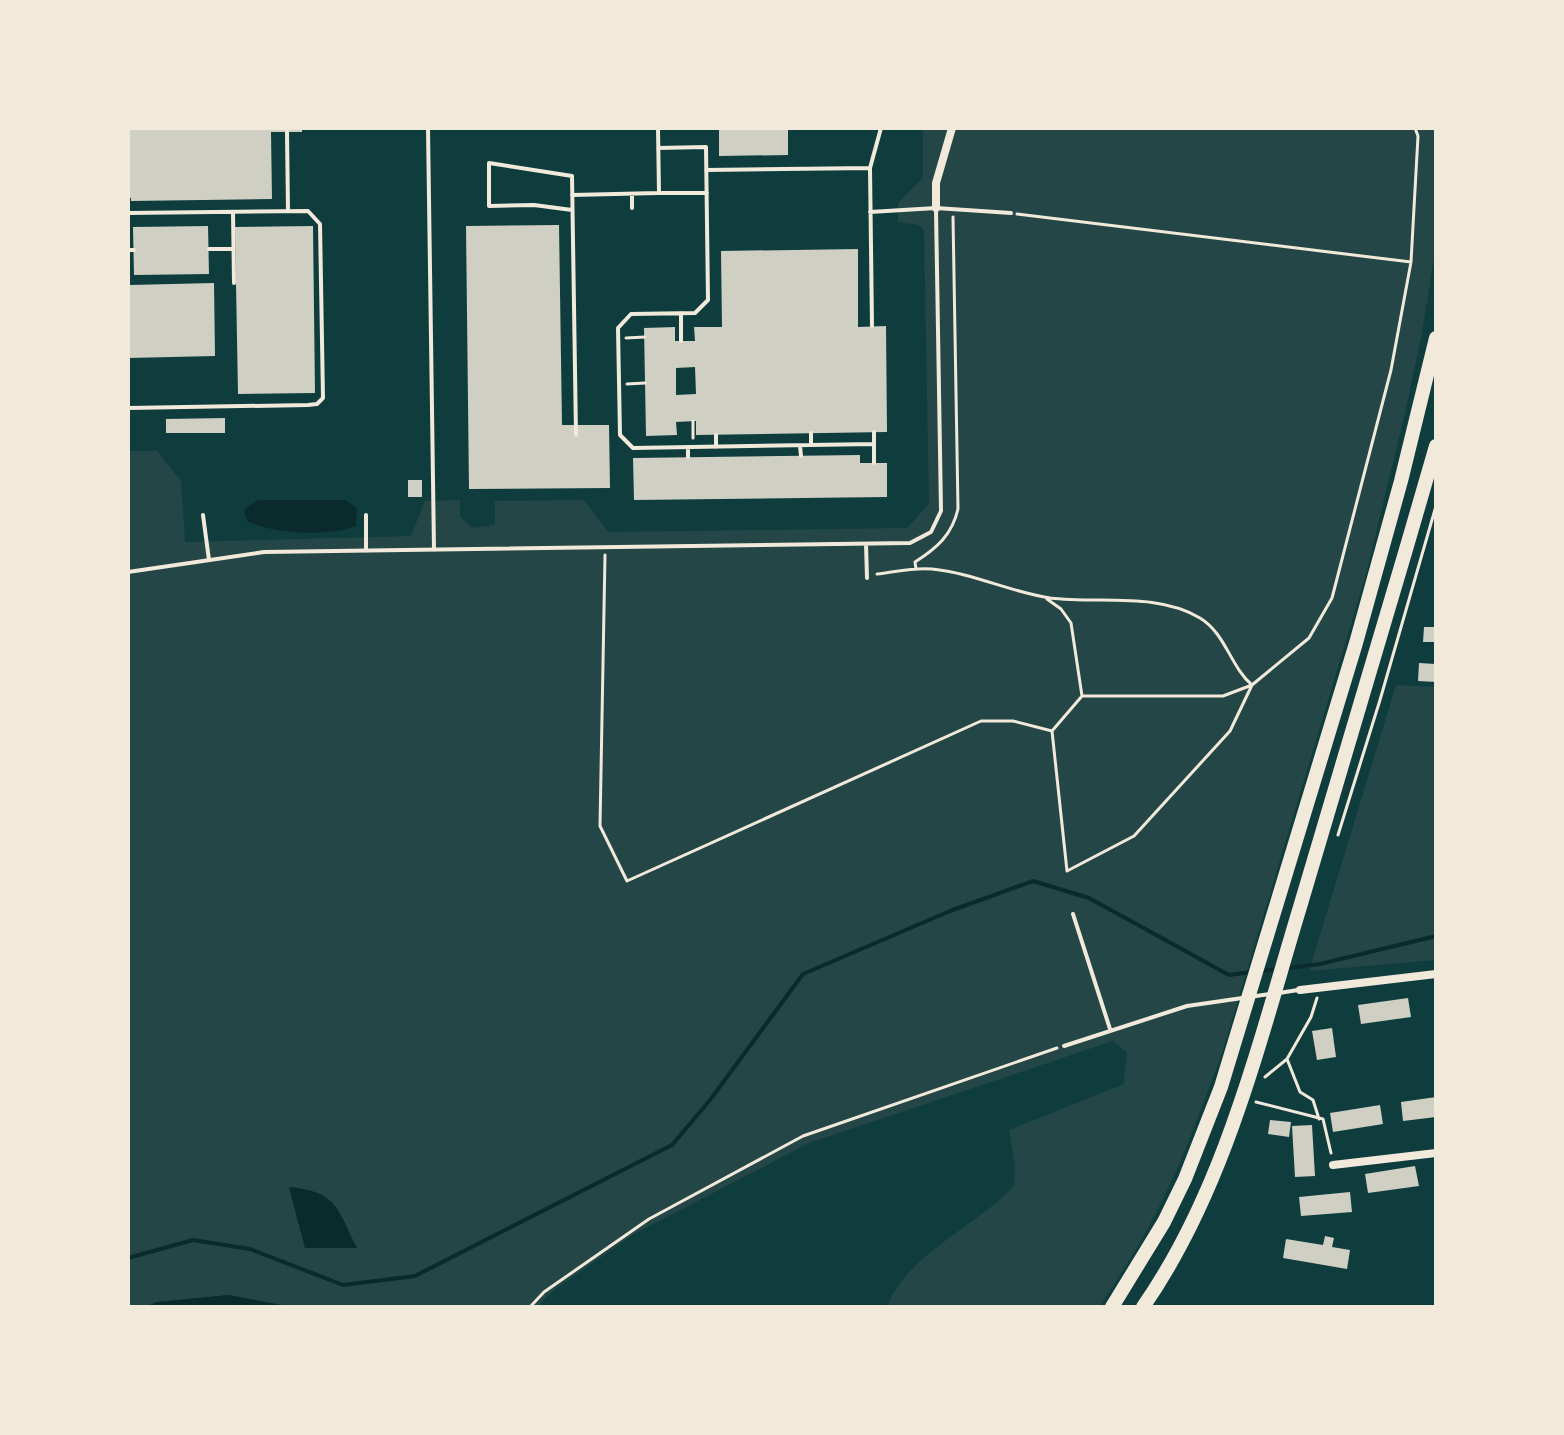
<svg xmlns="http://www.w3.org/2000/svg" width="1564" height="1435" viewBox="0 0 1564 1435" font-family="'DejaVu Sans',sans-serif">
	<rect width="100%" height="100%" fill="#0f3d3e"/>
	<path fill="#244646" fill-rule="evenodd" d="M923 128H1436L1435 252 1422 333 1406 409 1366 574 1223 1050C1203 1104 1184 1159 1157 1211 1140 1245 1120 1276 1099 1307H887C906 1255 977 1226 1014 1186L1015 1164 1009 1130 1124 1084 1127 1052 1113 1041 809 1143 634 1234 554 1290 537 1307H291L229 1295 157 1302 145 1307H128V451H157L181 481 185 542 411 536 425 501 460 500V517L472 528 495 525V501L584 500 608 532 907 528 929 504 924 230 919 225 898 222V203L923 177ZM289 1188 357 1247 305 1248Z
		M1396 685 1436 687V960L1309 971Z"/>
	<path fill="#0a2a2b" d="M258 500H346L357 509 356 526C329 537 273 534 247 521L244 509Z
		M289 1187C338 1192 337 1208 357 1248H305Z
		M229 1295 291 1307H145L157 1302Z"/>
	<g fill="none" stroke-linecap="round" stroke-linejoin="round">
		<path stroke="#0a2a2b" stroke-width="4" d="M1288 968 1320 964 1436 936
			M1260 971 1279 969
			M128 1258 193 1240 250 1249 343 1285 415 1276 672 1145 710 1100 803 974 950 911 1033 881 1089 898 1229 975 1251 972"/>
	</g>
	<path fill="#cfcfc3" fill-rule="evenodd" d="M128 128H302V132H271L272 199 131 201V198H128Z
		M719 128H788V155L719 156Z
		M559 225 562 425H609L610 488 469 489 466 226Z
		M208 226 209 274 134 275 133 227Z
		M313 226 315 393 238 394 235 227Z
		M858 249V327L886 326 887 432 696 435V421L676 422 677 435 646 436 644 328 675 327V341H695L694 327H722L721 251ZM695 367 696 394 676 395V368Z
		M214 283 215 356 128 358 130 285Z
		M225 418V433H166V419Z
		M860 455V463H887V497L634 500 633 458Z
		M408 480H422V497H408Z
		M1424 627H1436V642H1423Z
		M1419 663 1436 664V682L1418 681Z
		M1408 998 1411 1017 1361 1024 1358 1005Z
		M1332 1028 1336 1057 1317 1060 1312 1031Z
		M1436 1097V1117L1403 1121 1401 1102Z
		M1380 1105 1383 1124 1333 1132 1330 1113Z
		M1270 1120 1291 1122 1289 1137 1268 1134Z
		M1312 1125 1315 1176 1295 1177 1292 1126Z
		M1415 1166 1419 1186 1368 1193 1365 1174Z
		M1350 1192 1352 1212 1301 1216 1299 1197Z
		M1325 1236 1334 1238 1332 1247 1350 1250 1347 1269 1283 1258 1286 1239 1323 1245Z"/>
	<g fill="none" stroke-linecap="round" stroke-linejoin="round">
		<path stroke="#f1e9da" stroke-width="3" d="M1017 214 1411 262
			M626 338 645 337
			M627 384 645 383
			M693 421V438
			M605 555 600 826 627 881 981 721H1013L1052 731
			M916 569 915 562C937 548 952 535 958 509L953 217
			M877 574C895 572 914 567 932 569 973 573 1010 592 1050 598 1099 604 1157 592 1200 618 1226 634 1230 666 1252 685L1230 731 1134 836 1067 871 1052 731 1082 696H1223L1252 685 1309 638 1332 598 1391 370 1411 262 1418 136 1415 128
			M1047 599 1061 609 1071 623 1082 696
			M1338 835 1380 700 1436 506
			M1287 1059 1300 1092 1313 1100 1319 1119
			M1265 1077 1287 1059 1311 1017 1317 998
			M1256 1102 1323 1119 1331 1153
			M530 1307 544 1292 649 1219 803 1136 1057 1048"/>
		<path stroke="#f1e9da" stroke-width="4" d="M428 128 434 550
			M658 128 659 193H707
			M287 132 288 211
			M658 148 706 147 708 300 695 313 631 314 618 328 620 435 633 448 874 444
			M706 170 870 168
			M632 194V208
			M572 195 658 193
			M572 210 534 205 489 206V163L572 176 576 435
			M233 212 234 283
			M870 212 936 208 1011 213
			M128 213 308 211 320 224 323 398 317 404 308 405 128 408
			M209 249H233
			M128 250H134
			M681 313V341
			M872 326 870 168 881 128
			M874 432V463
			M811 433V445
			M716 435V447
			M800 446 801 456
			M688 447V457
			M203 515 209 560
			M366 515V551
			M866 544 867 578
			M128 572 264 552 910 543 931 532 941 511 936 210
			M1073 914 1110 1029
			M1279 993 1298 990
			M1064 1046 1187 1006 1270 994"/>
		<path stroke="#f1e9da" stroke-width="8" d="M936 208V183L952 128
			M1300 990 1436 974
			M1333 1165 1436 1153"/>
		<path stroke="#f1e9da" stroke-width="14" d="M1112 1307 1164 1222 1185 1179 1221 1087 1356 643 1401 481 1436 338
			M1143 1307C1225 1189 1259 1042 1300 907 1345 753 1392 600 1436 446"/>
	</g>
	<rect width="1564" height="1435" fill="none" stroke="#f1e9da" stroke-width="260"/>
</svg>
